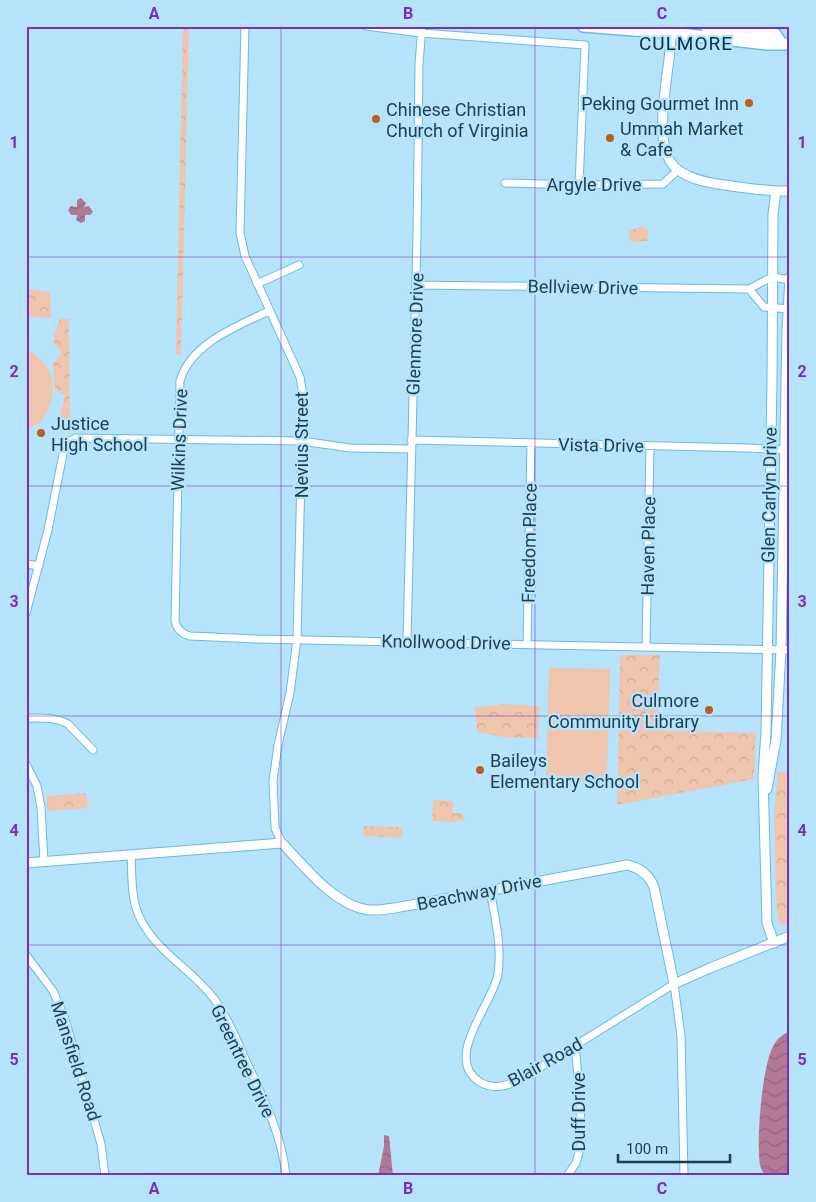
<svg xmlns="http://www.w3.org/2000/svg" width="816" height="1202" viewBox="0 0 816 1202" font-family="Roboto,sans-serif">
	<defs>
		<pattern id="forest-crowns" width="20" height="18" patternUnits="userSpaceOnUse" patternTransform="scale(1.25)"><rect width="20" height="18" fill="#f0c5ad"/><path d="M2 6a3 3 0 1 1 6 0M12 15a3 3 0 1 1 6 0" fill="none" stroke="#cdaa96"/></pattern>
		<pattern id="water-waves" width="16" height="10" patternUnits="userSpaceOnUse" patternTransform="scale(1.25)"><rect width="16" height="10" fill="#b37893"/><path d="M0 5q4-4 8 0t8 0" fill="none" stroke="#91647a"/></pattern>
	</defs>
	<rect width="100%" height="100%" fill="#b6e4fc"/>
	<path fill="url(#forest-crowns)" d="M183 26H189L181 355 176 354Z
		M642 226 648 230V241L632 242 629 239V231Z
		M26 289 50 292 51 318 26 317Z
		M60 319H69L70 421 63 427 60 415 65 395 55 390 53 363 62 354 54 343V335Z
		M620 655H660L657 730 756 733 754 779 617 805Z
		M505 704 539 706 538 738 503 737 477 732 475 707Z
		M778 772 790 773V924L780 925 776 905 774 812Z
		M86 793 88 808 48 811 46 796Z
		M433 800 453 801V813L463 814 465 820 452 822 432 821Z
		M364 826 402 827V838L364 836Z"/>
	<path fill="#f0c5ad" d="M26 350C32 351 35 354 39 358 59 374 56 404 40 422 36 425 31 428 26 430Z
		M549 668 610 669 607 782 546 781Z"/>
	<path fill="url(#water-waves)" d="M81 198 86 203 84 207 89 206 93 212 90 215H85V221L81 223 76 220 77 215H71L68 210 71 206 77 207V200Z
		M790 1031V1176H765C763 1172 761 1169 760 1165 756 1142 762 1061 775 1043 778 1038 785 1033 790 1031Z
		M384 1135 389 1136 393 1176H378L384 1146Z"/>
	<g fill="none" stroke-linecap="round" stroke-linejoin="round">
		<defs>
			<path id="minor" d="M245 26 240 233 245 256 300 377 303 395 297 639 290 693 278 745 273 781 275 828 282 843
				M366 26 421 33 585 45 579 185
				M505 183 579 185 663 184 678 170
				M257 284 299 265
				M416 285 749 289 772 277 790 280
				M749 289 764 307 790 309
				M269 311C237 326 190 344 180 381L175 621C177 630 182 634 190 636L257 639 790 650
				M411 440 748 448 790 450
				M26 564 39 566
				M26 613 48 530 64 449 70 441 76 438 302 441 350 448 411 449
				M407 641 417 237 419 64 422 26
				M527 644 531 443
				M646 646 650 446
				M26 718C41 718 55 717 68 724L93 750
				M26 764 37 786 41 807 44 862
				M131 855C132 872 131 892 136 908 149 949 191 967 215 1000 228 1019 237 1040 246 1061 263 1097 282 1135 286 1176
				M490 890C495 918 502 946 498 974 493 1004 442 1058 480 1082 493 1090 507 1086 520 1080L674 984 681 1036 684 1176
				M26 955 53 991 65 1019 101 1144 105 1176
				M567 1176 576 1163 581 1145 580 1096 575 1046"/>
			<path id="tertiary" d="M671 26C674 62 646 147 678 170 692 180 709 183 725 185 747 188 768 192 790 191
				M767 789 776 740 781 650 787 330 790 277
				M26 863 282 843C305 867 335 906 369 910 383 911 398 907 412 905L627 865C641 868 649 875 654 887L674 984 710 968 790 936
				M774 943 767 923 763 776 766 732 772 381 773 214 776 191"/>
			<path id="primary" d="M583 26 672 33 766 44H790
				M706 26 775 34 781 43"/>
		</defs>
		<use href="#minor" stroke="#6abae1" stroke-width="9"/>
		<use href="#tertiary" stroke="#6abae1" stroke-width="11"/>
		<use href="#primary" stroke="#6abae1" stroke-width="14"/>
		<use href="#minor" stroke="#fff" stroke-width="7"/>
		<use href="#tertiary" stroke="#fff" stroke-width="9"/>
		<use href="#primary" stroke="#fff" stroke-width="11"/>
	</g>
	<path fill="none" stroke="#7b2cbf" stroke-width="1" stroke-opacity="0.55" d="M281 26V1176M535 26V1176M26 257H790M26 486H790M26 716H790M26 945H790"/>
	<g fill="#bd5e17" stroke="#b6e4fc" stroke-width="2">
		<circle cx="749" cy="103" r="5"/>
		<circle cx="376" cy="119" r="5"/>
		<circle cx="610" cy="138" r="5"/>
		<circle cx="41" cy="433" r="5"/>
		<circle cx="709" cy="710" r="5"/>
		<circle cx="480" cy="770" r="5"/>
	</g>
	<g text-anchor="middle" dominant-baseline="central" stroke-width="4.5" stroke-linejoin="round" paint-order="stroke">
		<g font-size="18" fill="#1c3e4e" stroke="#b6e4fc" text-anchor="start">
			<text x="739" y="103" text-anchor="end">Peking Gourmet Inn</text>
			<text x="386" y="109">Chinese Christian<tspan x="386" dy="21">Church of Virginia</tspan></text>
			<text x="620" y="128">Ummah Market<tspan x="620" dy="21">&amp; Cafe</tspan></text>
			<text x="51" y="423">Justice<tspan x="51" dy="21">High School</tspan></text>
			<text x="699" y="700" text-anchor="end">Culmore<tspan x="699" dy="21">Community Library</tspan></text>
			<text x="490" y="760">Baileys<tspan x="490" dy="21">Elementary School</tspan></text>
		</g>
		<g font-size="18" fill="#1c3e4e" stroke="#b6e4fc">
			<text x="594" y="184">Argyle Drive</text>
			<text transform="translate(583 287) rotate(1)">Bellview Drive</text>
			<text transform="translate(415 334) rotate(-88)">Glenmore Drive</text>
			<text transform="translate(179 440) rotate(-88)">Wilkins Drive</text>
			<text transform="translate(301 445) rotate(-90)">Nevius Street</text>
			<text transform="translate(601 445) rotate(1)">Vista Drive</text>
			<text transform="translate(769 495) rotate(-89)">Glen Carlyn Drive</text>
			<text transform="translate(529 543) rotate(-89)">Freedom Place</text>
			<text transform="translate(648 546) rotate(-89)">Haven Place</text>
			<text transform="translate(446 642) rotate(1)">Knollwood Drive</text>
			<text transform="translate(479 892) rotate(-11)">Beachway Drive</text>
			<text transform="translate(76 1061) rotate(72)">Mansfield Road</text>
			<text transform="translate(243 1061) rotate(64)">Greentree Drive</text>
			<text transform="translate(545 1062) rotate(-29)">Blair Road</text>
			<text transform="translate(578 1112) rotate(-90)">Duff Drive</text>
		</g>
		<g font-size="19" letter-spacing="1" fill="#033245" stroke="#b6e4fc">
			<text x="686" y="43">CULMORE</text>
		</g>
	</g>
	<rect width="816" height="1202" fill="none" stroke="#b6e4fc" stroke-width="55"/>
	<path d="M618 1154v8h112v-8" fill="none" stroke="#1c3e4e" stroke-width="2.5"/>
	<text x="626" y="1154" font-size="15" fill="#1c3e4e" stroke="#b6e4fc" stroke-width="4" paint-order="stroke">100 m</text>
	<rect x="28" y="28" width="760" height="1146" fill="none" stroke="#7b2cbf" stroke-width="2"/>
	<g font-size="16" text-anchor="middle" font-weight="bold" fill="#7b2cbf">
		<text x="154" y="19">A</text>
		<text x="408" y="19">B</text>
		<text x="662" y="19">C</text>
		<text x="14" y="148">1</text>
		<text x="802" y="148">1</text>
		<text x="14" y="377">2</text>
		<text x="802" y="377">2</text>
		<text x="14" y="607">3</text>
		<text x="802" y="607">3</text>
		<text x="14" y="836">4</text>
		<text x="802" y="836">4</text>
		<text x="14" y="1065">5</text>
		<text x="802" y="1065">5</text>
		<text x="154" y="1194">A</text>
		<text x="408" y="1194">B</text>
		<text x="662" y="1194">C</text>
	</g>
</svg>
